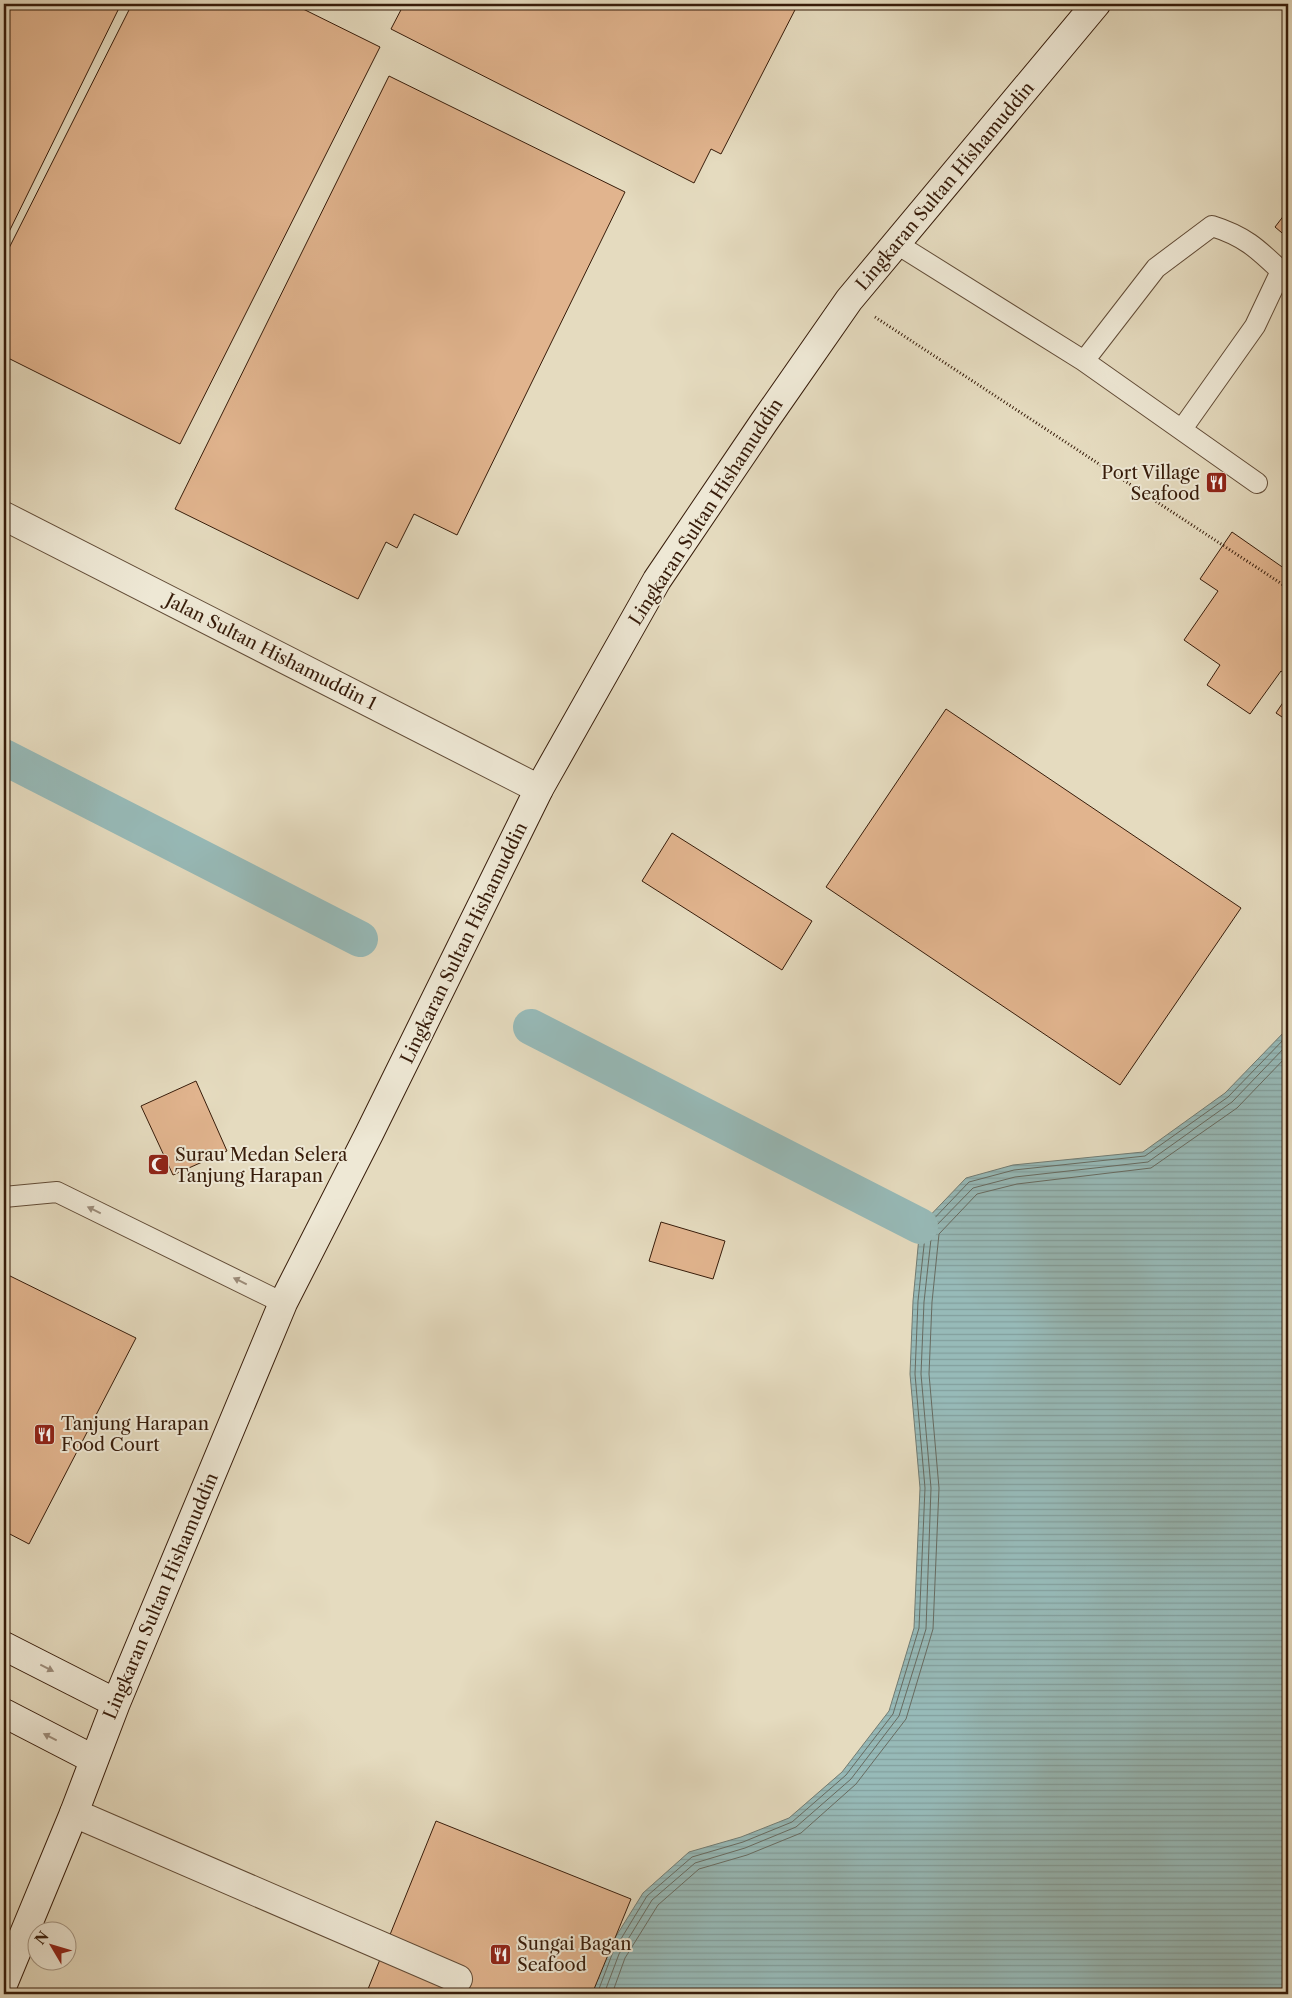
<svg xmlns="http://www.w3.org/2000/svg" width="1292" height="1998" viewBox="0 0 1292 1998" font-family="'Libre Caslon Text',serif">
	<defs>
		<pattern id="water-rules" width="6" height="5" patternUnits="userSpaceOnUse" patternTransform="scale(1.25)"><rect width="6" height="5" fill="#97bab8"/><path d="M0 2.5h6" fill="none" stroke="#839f9d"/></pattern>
	</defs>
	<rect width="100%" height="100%" fill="#e5dbbf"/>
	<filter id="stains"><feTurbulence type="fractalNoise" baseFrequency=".004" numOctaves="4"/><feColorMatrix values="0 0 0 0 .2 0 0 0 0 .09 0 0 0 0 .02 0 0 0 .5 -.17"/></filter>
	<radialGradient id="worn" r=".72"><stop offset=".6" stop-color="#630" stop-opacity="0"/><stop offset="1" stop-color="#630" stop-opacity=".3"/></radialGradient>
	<path fill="url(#water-rules)" stroke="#717b72" d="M1288 1028V1994H592L608 1949 643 1893 689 1852 741 1837 789 1818 842 1772 889 1711 914 1628 920 1488 910 1374 913 1301 920 1226 966 1178 1013 1165 1143 1152 1225 1093Z"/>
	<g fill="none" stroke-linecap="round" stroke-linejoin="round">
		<path stroke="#676b61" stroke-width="1" d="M597 1994 613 1952 647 1896 692 1857 743 1842 792 1822 846 1775 893 1714 919 1628 925 1488 915 1374 918 1301 926 1227 969 1182 1014 1170 1145 1156 1228 1097 1288 1035
			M604 1994 619 1954 652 1900 695 1863 745 1848 796 1827 851 1779 899 1716 926 1629 931 1488 921 1374 924 1302 932 1230 973 1188 1015 1177 1148 1162 1232 1102 1288 1044
			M612 1994 625 1958 658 1905 699 1869 747 1855 801 1833 856 1784 906 1719 933 1629 939 1488 929 1374 932 1302 939 1234 977 1194 1017 1184 1151 1168 1237 1108 1288 1055"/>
		<path stroke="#97bab8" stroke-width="36" d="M4 757 360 939
			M531 1027 920 1226"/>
	</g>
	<path fill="#e1b48e" stroke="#371c0a" d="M4 4H121L4 242Z
		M132 4H293L380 47 180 444 4 356V258Z
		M404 4H798L721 154 711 149 694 183 391 29Z
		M389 76 625 192 457 535 414 514 397 548 386 542 358 599 175 509Z
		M1288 210V238L1275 227Z
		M1232 532 1288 571V676L1281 671 1250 714 1207 685 1220 665 1184 640 1218 591 1200 579Z
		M1288 695V721L1276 713Z
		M946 709 1241 908 1120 1085 826 887Z
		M672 833 812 921 782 970 642 881Z
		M196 1081 227 1151 173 1175 141 1106Z
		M661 1222 725 1241 713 1279 649 1261Z
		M4 1273 136 1338 29 1544 4 1531Z
		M436 1821 631 1899 592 1994H366Z"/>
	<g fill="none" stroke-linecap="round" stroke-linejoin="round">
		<defs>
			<path id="lane" d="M897 244 1084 361 1156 268 1212 226C1244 236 1257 248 1281 271L1255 326 1182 429
				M1084 361 1257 483
				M4 1197 57 1192 283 1303"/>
			<path id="street" d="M4 516 539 789
				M74 1813 458 1979"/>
			<path id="secondary" d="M4 1646 116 1703
				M4 1713 93 1759
				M4 1982 74 1813 116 1703 283 1303 369 1134 539 789 657 580 764 422 849 300 1096 4"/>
		</defs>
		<use href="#lane" stroke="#624c37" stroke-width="22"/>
		<use href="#street" stroke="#624c37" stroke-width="30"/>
		<use href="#secondary" stroke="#371c0a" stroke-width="30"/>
		<path stroke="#371c0a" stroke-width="3" stroke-dasharray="1 2.5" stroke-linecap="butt" d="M875 317 1288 588"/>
		<use href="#lane" stroke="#eee8d5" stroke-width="20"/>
		<use href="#street" stroke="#eee8d5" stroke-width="28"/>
		<use href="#secondary" stroke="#eee8d5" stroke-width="28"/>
	</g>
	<defs><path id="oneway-solid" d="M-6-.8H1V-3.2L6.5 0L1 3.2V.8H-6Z" transform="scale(1.25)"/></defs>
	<g fill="#9c8c7a">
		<use href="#oneway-solid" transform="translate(94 1210) rotate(-154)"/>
		<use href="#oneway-solid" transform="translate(240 1281) rotate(-154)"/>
		<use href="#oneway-solid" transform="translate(47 1668) rotate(27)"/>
		<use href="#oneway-solid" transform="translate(50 1737) rotate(-153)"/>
	</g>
	<defs>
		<symbol id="restaurant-square" viewBox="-11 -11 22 22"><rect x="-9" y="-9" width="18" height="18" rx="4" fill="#8f2418" stroke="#eee8d5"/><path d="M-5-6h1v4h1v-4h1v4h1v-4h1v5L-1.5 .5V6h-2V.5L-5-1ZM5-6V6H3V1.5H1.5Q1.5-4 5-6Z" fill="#fff"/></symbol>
		<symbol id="mosque-square" viewBox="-11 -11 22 22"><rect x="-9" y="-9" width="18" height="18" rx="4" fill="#8f2418" stroke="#eee8d5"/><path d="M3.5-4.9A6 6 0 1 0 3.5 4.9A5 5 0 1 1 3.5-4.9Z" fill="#fff"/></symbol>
	</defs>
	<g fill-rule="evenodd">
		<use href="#restaurant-square" x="1204" y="470" width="25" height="25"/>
		<use href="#mosque-square" x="146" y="1152" width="25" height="25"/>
		<use href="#restaurant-square" x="32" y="1422" width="25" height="25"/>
		<use href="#restaurant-square" x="488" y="1942" width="25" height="25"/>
	</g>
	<g text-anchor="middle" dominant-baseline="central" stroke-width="4" stroke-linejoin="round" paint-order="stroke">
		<g font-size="18" fill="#371c0a" stroke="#eee8d5">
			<text transform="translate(945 186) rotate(-50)">Lingkaran Sultan Hishamuddin</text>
			<text transform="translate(706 512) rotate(-57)">Lingkaran Sultan Hishamuddin</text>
			<text transform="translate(271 652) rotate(27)">Jalan Sultan Hishamuddin 1</text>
			<text transform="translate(464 943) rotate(-64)">Lingkaran Sultan Hishamuddin</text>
			<text transform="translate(161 1596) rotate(-67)">Lingkaran Sultan Hishamuddin</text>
		</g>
		<g font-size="18" fill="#371c0a" stroke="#eee8d5" text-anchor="start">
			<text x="1200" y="473" text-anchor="end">Port Village<tspan x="1200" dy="21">Seafood</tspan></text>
			<text x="175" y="1155">Surau Medan Selera<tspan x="175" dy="21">Tanjung Harapan</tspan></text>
			<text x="61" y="1424">Tanjung Harapan<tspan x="61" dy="21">Food Court</tspan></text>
			<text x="517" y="1944">Sungai Bagan<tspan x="517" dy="21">Seafood</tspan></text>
		</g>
	</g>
	<rect width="1292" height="1998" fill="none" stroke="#e5dbbf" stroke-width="20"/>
	<rect x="5" y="5" width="1282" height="1988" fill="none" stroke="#371c0a" stroke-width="2.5"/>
	<rect x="10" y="10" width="1272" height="1978" fill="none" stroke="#371c0a"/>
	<g transform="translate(52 1946) rotate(308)"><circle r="24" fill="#eee8d5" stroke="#a59684"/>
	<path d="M0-4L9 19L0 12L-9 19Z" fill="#8f2418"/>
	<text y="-8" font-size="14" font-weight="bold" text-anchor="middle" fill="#371c0a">N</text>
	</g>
	<rect width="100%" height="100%" filter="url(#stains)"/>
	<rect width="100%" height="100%" fill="url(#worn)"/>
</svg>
